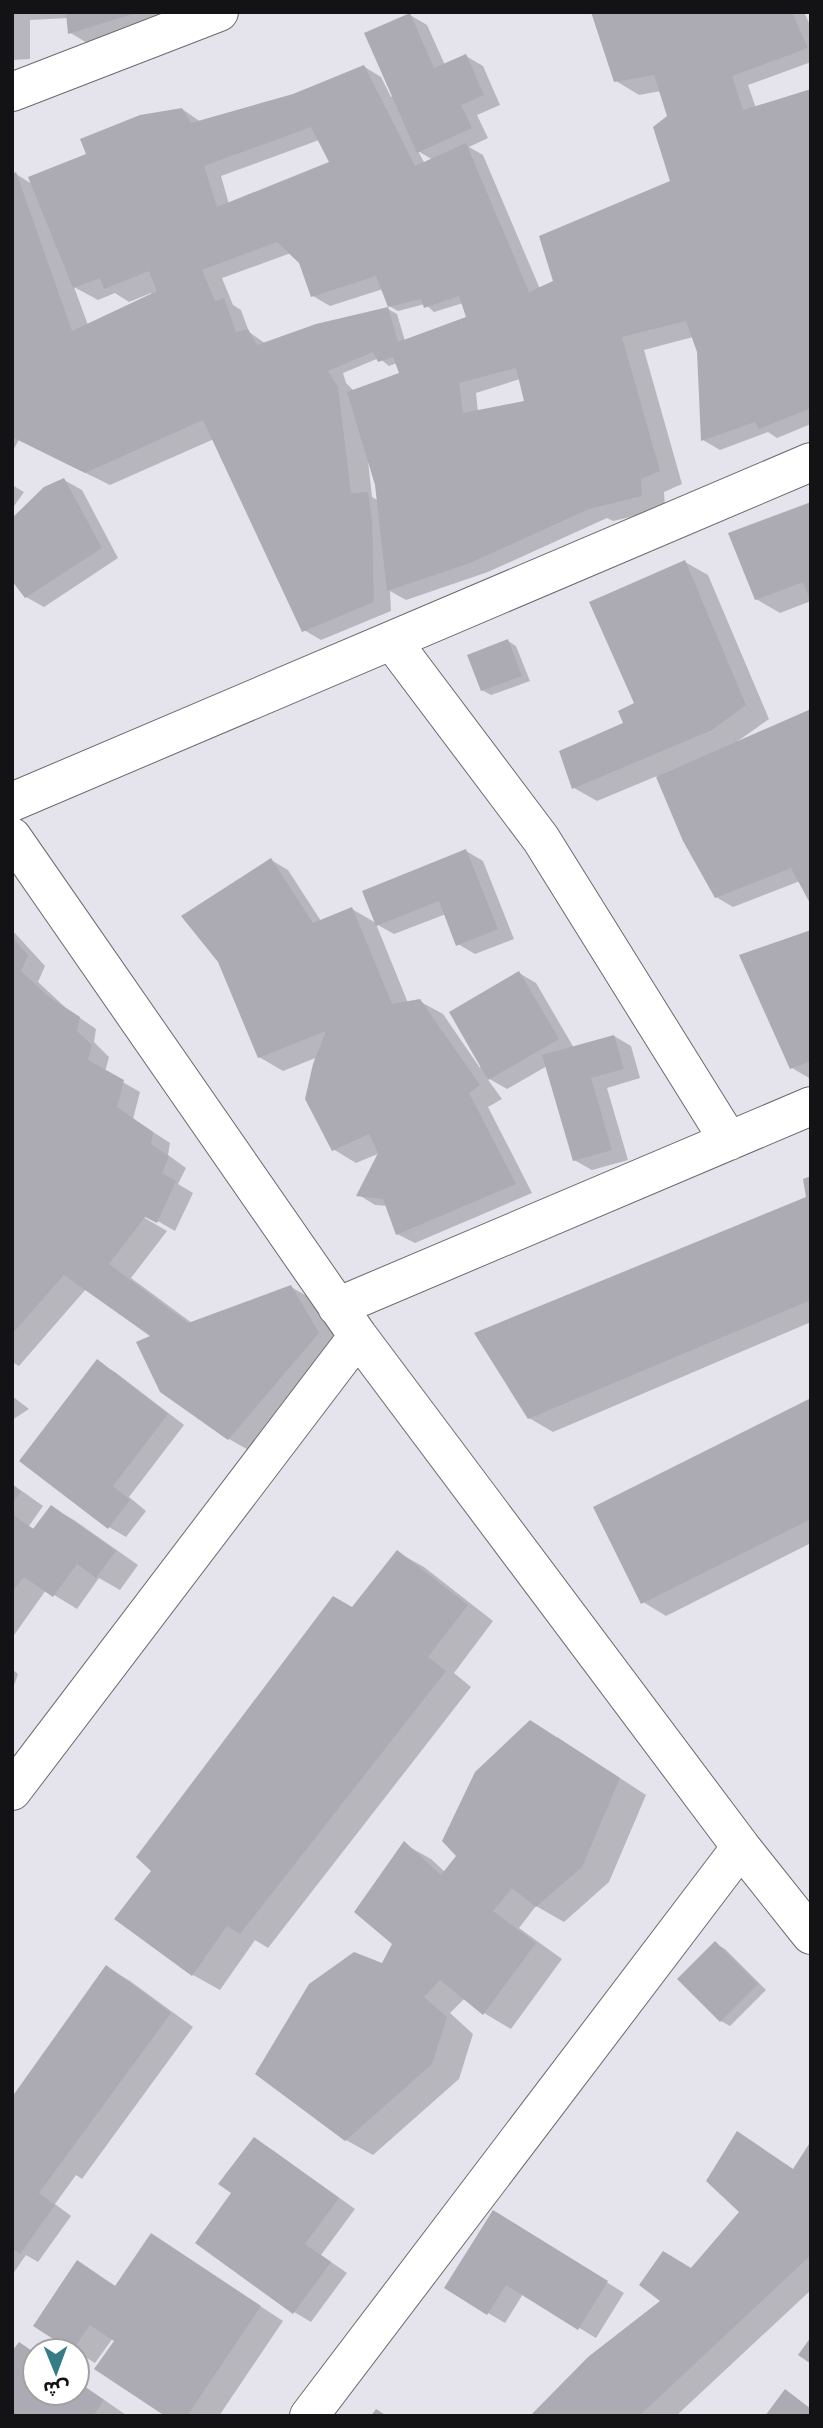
<svg xmlns="http://www.w3.org/2000/svg" width="823" height="2428" viewBox="0 0 823 2428" font-family="Inter,'Noto Sans Arabic',sans-serif">
	<rect width="100%" height="100%" fill="#e5e4ed"/>
	<path fill="#0003" fill-rule="evenodd" d="M12 12H202L92 46 69 32 68 18 30 20V59L12 60Z
		M593 12H804L811 27V62L748 85 756 108 811 90V424L777 438 768 432 720 450 703 440 698 352 693 337 644 350 682 484 664 492 665 509 613 521 607 518 488 572 406 600 390 591 391 611 321 640 304 630 214 439 110 485 19 440 12 452V176L16 174 32 184 182 109 201 122 293 95 363 66 381 77 391 97 394 95 410 15 427 25 445 65 466 56 483 66 500 105 477 115 488 138 469 147 483 155 540 289 555 282 672 182 669 116 661 91 639 95 616 81ZM319 140 332 163 229 204 221 176ZM418 151 433 160 425 164ZM291 253 300 262 313 296 330 306 383 289 389 306 398 311 425 304 434 312 463 303 468 318 405 341 397 314 388 309 266 344 249 332 241 310 233 305 222 278ZM74 287 98 300 115 293 129 302 151 293 152 295 88 325ZM379 358 389 366 397 363 401 374 354 391 346 383 343 373ZM520 379 527 405 478 412 476 393ZM368 461 377 484 379 501 372 497Z
		M64 480 82 490 118 558 44 607 26 597Z
		M12 485 24 492 12 509Z
		M811 503V601L780 613 756 599Z
		M685 562 708 575 769 719 738 741 800 881 733 907 716 897 684 840 657 776 597 801 574 788 625 724 636 703Z
		M508 641 516 646 530 681 491 695 482 690Z
		M466 851 483 861 514 939 475 954 458 944 446 914 394 934 376 924 408 1003 419 1001 443 1014 480 1068 519 973 536 983 574 1048 614 1036 631 1046 640 1078 607 1088 628 1160 592 1170 574 1160 547 1066 507 1089 486 1077 502 1099 488 1107 532 1193 415 1243 397 1234 388 1206 375 1205 359 1195 380 1153 356 1163 333 1149 318 1057 283 1071 259 1057 271 860 288 870 321 921 352 909 376 923Z
		M12 930 45 966 38 982 67 1009 96 1029 94 1042 109 1057 105 1072 140 1092 133 1119 170 1143 168 1155 186 1168 178 1184 193 1193 175 1231 71 1171 69 1174 167 1231 131 1278 192 1323 291 1287 314 1300 341 1347 252 1452 229 1439 161 1391 154 1337 86 1289 19 1366 12 1362Z
		M811 931V1077L809 1078 792 1068Z
		M811 1178V1322L553 1432 529 1418 808 1198Z
		M97 1362 115 1372 184 1425 129 1497 146 1511 126 1537 109 1527Z
		M12 1396 29 1409 12 1420Z
		M811 1400V1543L666 1616 643 1602Z
		M12 1484 43 1506 29 1526 34 1529 51 1507 74 1520 138 1565 120 1590 99 1578 77 1609 46 1590 12 1638Z
		M397 1552 424 1567 493 1621 454 1673 471 1687 268 1948 255 1940 220 1990 193 1975 117 1918Z
		M12 1669 18 1674 12 1691Z
		M557 1737 646 1795 609 1882 564 1922 536 1906 519 1928 562 1959 511 2029 484 2013 465 1998 450 2013 473 2034 459 2079 373 2155 346 2140 382 1965 394 1944 404 1844 431 1859 445 1872Z
		M716 1944 725 1949 766 1990 730 2026 721 2021Z
		M107 1967 130 1981 193 2027 82 2179 76 2175 55 2204 71 2216 38 2262 26 2255 12 2275V2100Z
		M737 2133 794 2170 811 2144V2290L676 2416H533L662 2301 741 2212Z
		M254 2139 271 2149 355 2209 321 2255 347 2273 311 2322 294 2312 233 2193Z
		M511 2222 624 2293 596 2338 523 2294 505 2323 488 2313Z
		M152 2235 283 2321 219 2416H168L113 2338 95 2363 72 2349 77 2262 117 2287Z
		M19 2344 35 2353V2393H77V2381L126 2415 12 2416Z"/>
	<path fill="#acabb3" fill-rule="evenodd" d="M66 12H136V13L68 34Z
		M591 12H792L808 48 732 76 743 110 811 89V280L809 281 811 286V408L759 429 755 422 701 441 697 352 686 321 622 337 660 471 641 479 642 496 589 509 470 563 387 591 375 485 347 392 399 373 393 357 378 362 373 352 328 371 338 387 351 493 368 492 372 519 374 602 302 632 203 420 85 473 12 437V174L16 172 72 331 157 291 149 271 104 289 100 278 73 288 28 177 86 154 80 139 140 115 182 108 191 123 293 94 364 65 415 166 466 143 529 292 553 281 539 236 670 181 653 127 667 116 654 75 614 82ZM311 127 329 162 217 207 204 166ZM277 242 299 263 311 297 376 276 388 307 421 299 424 308 459 296 466 317 398 342 388 307 316 324 257 345 248 329 236 332 224 298 215 301 202 270ZM516 368 524 401 463 413 459 383Z
		M410 13 434 68 466 54 484 95 461 105 472 128 417 153 364 33Z
		M64 478 102 548 25 598 12 581V518L44 487Z
		M811 502V602L803 582 755 600 728 533Z
		M685 560 746 705 712 730 572 789 559 751 623 723 618 711 634 703 589 602Z
		M508 639 522 676 481 691 467 655Z
		M811 709V905L791 868 715 898 683 841 656 777Z
		M466 849 498 929 456 946 439 901 376 926 362 891Z
		M271 858 313 923 352 907 392 1004 420 999 480 1085 469 1093 516 1184 396 1235 383 1199 356 1196 378 1153 369 1134 332 1151 305 1099 313 1064 326 1031 258 1058 218 962 181 916Z
		M811 930V1061L790 1069 739 955Z
		M12 937 28 955 21 971 49 997 80 1017 77 1031 92 1045 88 1060 124 1080 117 1107 153 1132 151 1144 169 1156 162 1173 176 1181 157 1223 145 1217 109 1264 188 1323 291 1285 319 1333 228 1440 160 1392 136 1342 150 1336 64 1275 12 1334Z
		M519 971 559 1039 488 1080 449 1012Z
		M614 1035 624 1069 591 1078 612 1150 573 1161 542 1055Z
		M811 1176V1300L528 1419 474 1333 806 1197 803 1179Z
		M97 1359 168 1414 113 1486 130 1500 108 1529 19 1461Z
		M811 1398V1519L641 1604 593 1507Z
		M12 1485 21 1491 12 1504Z
		M51 1505 116 1551 96 1578 77 1564 53 1597 24 1577 12 1592V1514L33 1529Z
		M397 1550 468 1605 428 1657 446 1671 240 1934 227 1926 192 1976 114 1919 151 1871 136 1857 333 1596 352 1607Z
		M530 1720 620 1778 582 1867 536 1907 512 1888 493 1911 536 1943 483 2015 440 1980 424 1997 447 2017 432 2064 345 2141 255 2074 309 1984 354 1952 382 1963 392 1944 354 1912 404 1841 441 1875 456 1856 442 1841 475 1772Z
		M715 1941 758 1984 720 2022 677 1979Z
		M106 1965 171 2013 39 2193 55 2205 20 2254 12 2248V2097Z
		M737 2131 793 2169 811 2141V2255L639 2416H530L588 2357 660 2301 639 2285 663 2251 691 2268 739 2212 706 2181Z
		M254 2137 339 2198 305 2244 331 2262 293 2314 195 2243 231 2193 218 2184Z
		M493 2210 608 2281 578 2330 506 2285 487 2315 444 2288Z
		M151 2233 261 2306 187 2416H165L94 2369 114 2341 90 2325 72 2351 33 2326 77 2260 115 2286Z
		M811 2337V2364L798 2355Z
		M19 2342 35 2353V2393H77V2382L104 2400 93 2416H12V2351Z
		M785 2389 811 2409V2416H765Z
		M376 2409 387 2416H371Z"/>
	<g fill="none" stroke-linecap="round" stroke-linejoin="round">
		<defs>
			<path id="minor" d="M12 92 219 12
				M392 641 541 839 729 1141
				M12 802 811 462
				M12 837 358 1336 741 1847 811 1935
				M337 1307 811 1106
				M12 1791 358 1336
				M309 2416 741 1847"/>
		</defs>
		<use href="#minor" stroke="#6b6a72" stroke-width="40"/>
		<use href="#minor" stroke="#fff" stroke-width="38"/>
	</g>
	<rect width="823" height="2428" fill="none" stroke="#131316" stroke-width="28"/>
	<g transform="translate(56 2372) rotate(179)"><circle r="33" fill="#ffffff" stroke="#a1a1a2" stroke-width="2"/>
	<path d="M0-5L12 26L0 18L-12 26Z" fill="#357c86"/>
	<text y="-10" font-size="19" font-weight="bold" text-anchor="middle" fill="#131316">ش</text>
	</g>
</svg>
